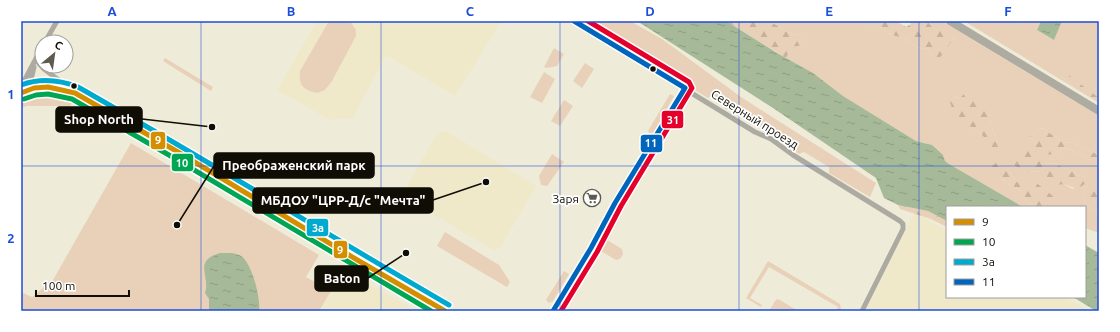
<svg xmlns="http://www.w3.org/2000/svg" width="1120" height="332" viewBox="0 0 1120 332" font-family="Ubuntu,sans-serif">
	<defs>
		<pattern id="forest-firs" width="22" height="20" patternUnits="userSpaceOnUse"><rect width="22" height="20" fill="#e8d1b8"/><path d="M5 1l3.5 6h-7zM16 11l3.5 6h-7z" fill="#c6b29d"/></pattern>
		<pattern id="water-ripples" width="26" height="14" patternUnits="userSpaceOnUse"><rect width="26" height="14" fill="#a6b998"/><path d="M2 4q2-2 4 0t4 0M15 11q2-2 4 0t4 0" fill="none" stroke="#8e9e81"/></pattern>
	</defs>
	<rect width="100%" height="100%" fill="#eeebd8"/>
	<path fill="#efe9ca" d="M317 21H502L455 96 386 55 353 118 330 120 277 90Z
		M446 131 536 186 500 248 493 250 409 200 405 189 437 134Z
		M914 213 947 231V297H1065L1090 311H866Z
		M344 269 417 311H319Z"/>
	<path fill="#e8d1b8" fill-rule="evenodd" d="M329 21H350L356 30V36L332 81 325 90 317 93C305 90 298 87 300 71Z
		M594 21H630L662 39 741 97 876 183 870 197 829 173V167L804 152 799 154 795 151 794 146 768 129 763 132 761 130 760 124 731 106 726 109 724 108 725 103 713 95 708 98 674 77 672 68 656 58 652 61 647 58V53L617 35 613 39 608 35 609 30Z
		M770 21H869L873 27H878L892 35 907 39 916 47 927 49 934 57 955 37 933 28 927 21H942L1099 116V155L1072 143 1063 142 1042 128 1038 129 1030 137 1036 143 1027 172 1042 171 1046 177 1057 184 1061 183 1073 189 1086 178 1063 168 1057 164 1046 163V155L1055 154 1063 147C1076 151 1087 159 1099 165V190L1083 196C1085 206 1089 209 1099 211V233L1085 228V207H1061L1017 182 1007 169 1001 179 1020 191 1029 203 1035 207H1023L949 164 945 161 943 155 926 143 916 141 843 96 813 73 786 58 792 47 803 45V37L787 32ZM953 97 960 98 990 120 998 147 984 146V137L974 129Z
		M964 21H1014L1023 23 1025 21H1041L1037 30 1054 40 1062 21H1099V98L1061 76 1076 89Z
		M554 48 564 54 557 66 547 68 544 67Z
		M165 58 213 87 211 91 163 61Z
		M585 63 594 69 582 88 573 81Z
		M544 72 555 79 542 103 530 97Z
		M670 94 674 96 653 134H649L648 131Z
		M45 95 59 96 72 99 73 102 70 106H27L21 108V102Z
		M564 100 573 106 560 126 551 121Z
		M131 143 319 255 306 277 331 291 319 311H21V292L32 297 53 280Z
		M552 154 564 162 547 186 541 185 539 176Z
		M445 232 499 265 510 282 507 287 437 246Z
		M607 240 622 249 623 254 620 259 616 260 596 248 595 244 606 243Z
		M768 261 840 304 841 309 840 311H836L838 307 769 267 750 298 762 305 761 307 746 298Z
		M564 271 569 274 553 301 549 303 546 300Z
		M777 299 780 300 798 311H769L775 301Z"/>
	<path fill="url(#forest-firs)" d="M726 21H770L787 32 803 37 807 41 803 45 792 47 786 58Z
		M869 21H896L906 27 911 24 909 21H927L933 28 955 36 943 54 939 58 934 57 927 49 916 47 907 39 892 35 878 27H873Z
		M1063 71 1099 98V103L1076 89 1061 76Z
		M965 93 992 111 990 120 998 147 990 152 984 146V137C972 126 952 117 950 101L953 97 960 98Z
		M1042 128 1063 142 1072 143 1099 155V165C1087 159 1076 151 1063 147L1055 154 1046 155V163L1057 164 1063 168 1086 178 1087 182C1073 195 1069 181 1057 185L1046 177 1042 171 1027 172 1014 165V159L1026 147 1036 143 1030 137 1037 129Z
		M997 162 1007 169 1017 182 1021 184 1026 180 1034 181 1053 196 1056 204 1061 207H1035L1029 203 1020 191 1001 179 992 166Z
		M1097 190H1099V211C1089 209 1085 206 1083 196Z
		M898 205 928 211 947 221V227L931 219 900 209Z"/>
	<path fill="url(#water-ripples)" d="M637 21H726L777 53 813 73 843 96 916 141 932 145 943 155 945 161 949 164 1023 207H947V221L928 211 898 205 884 198 876 178 773 108Z
		M1041 21H1062L1054 40 1037 30Z
		M1085 245 1099 253V311H1096L1073 297H1085Z
		M220 253C227 253 235 252 241 256 252 263 261 299 259 311H212L209 310V299L205 293C211 277 192 261 220 253Z"/>
	<g fill="none" stroke-linecap="round" stroke-linejoin="round">
		<path stroke="#adaaa1" stroke-width="5" d="M574 21 755 132 771 139 793 155 900 221 903 224V229L862 311
			M45 42 57 21
			M36 60 44 69 73 91
			M21 87 42 47
			M29 89 34 67
			M553 311 591 248 615 203 685 88"/>
		<path stroke="#adaaa1" stroke-width="6" d="M21 93C39 84 57 87 75 93L178 152 359 261 445 311"/>
		<path stroke="#aeaba0" stroke-width="8" d="M950 21 1099 111"/>
		<defs>
			<path id="bus-1" d="M21 93 34 88 48 87 75 93 178 152 359 261 445 311"/>
			<path id="bus-2" d="M24 99 36 95 48 94 72 99 174 158 431 311"/>
			<path id="bus-3" d="M21 85C40 78 60 80 78 87 203 158 325 233 449 305"/>
			<path id="bus-4" d="M553 311 591 248 615 203 685 88 574 21"/>
			<path id="bus-5" d="M561 311 597 252 621 206 692 88 689 82 588 21"/>
		</defs>
		<use href="#bus-1" stroke="#fff" stroke-width="8"/>
		<use href="#bus-2" stroke="#fff" stroke-width="8"/>
		<use href="#bus-3" stroke="#fff" stroke-width="8"/>
		<use href="#bus-4" stroke="#fff" stroke-width="8"/>
		<use href="#bus-5" stroke="#fff" stroke-width="8"/>
		<use href="#bus-1" stroke="#d48f01" stroke-width="5"/>
		<use href="#bus-2" stroke="#00a651" stroke-width="5"/>
		<use href="#bus-3" stroke="#00a9ce" stroke-width="5"/>
		<use href="#bus-4" stroke="#0065bd" stroke-width="5"/>
		<use href="#bus-5" stroke="#e4002b" stroke-width="5"/>
	</g>
	<path fill="none" stroke="#1d4ed8" stroke-width="1" stroke-opacity="0.55" d="M201 21V311M381 21V311M560 21V311M739 21V311M919 21V311M21 166H1099"/>
	<defs>
		<symbol id="supermarket-ring" viewBox="-11 -11 22 22"><circle r="9.5" fill="#fff" stroke="#5d5b4e" stroke-width="1.5"/><path d="M-6-5.5h2.5l.6 2H6L4.5 2H-2.5L-4.4-4H-6ZM-1.5 3.2a1.3 1.3 0 1 0 .1 0ZM3 3.2a1.3 1.3 0 1 0 .1 0Z" fill="#5d5b4e"/></symbol>
	</defs>
	<g fill-rule="evenodd">
		<use href="#supermarket-ring" x="582" y="188" width="20" height="20"/>
	</g>
	<g fill="#0f0d04" stroke="#fff" stroke-width="1.5">
		<circle cx="653" cy="69" r="3.5"/>
		<circle cx="74" cy="86" r="3.5"/>
	</g>
	<g text-anchor="middle" dominant-baseline="central" stroke-width="3.5" stroke-linejoin="round" paint-order="stroke">
		<g font-size="12" fill="#0f0d04" stroke="#fff">
			<text transform="translate(755 119) rotate(32)">Северный проезд</text>
		</g>
		<g font-size="12" fill="#0f0d04" stroke="#fff" text-anchor="end">
			<text x="579" y="198">Заря</text>
		</g>
	</g>
	<path fill="none" stroke="#0f0d04" stroke-width="1.5" d="M212 127L142 119M177 225L214 166M486 182L433 200M406 253L368 278"/>
	<g fill="#0f0d04" stroke="#fff" stroke-width="1.5">
		<circle cx="212" cy="127" r="4"/>
		<circle cx="177" cy="225" r="4"/>
		<circle cx="486" cy="182" r="4"/>
		<circle cx="406" cy="253" r="4"/>
	</g>
	<g fill="#0f0d04" stroke="#0f0d04" stroke-width="1.5">
		<rect x="56" y="107" width="86" height="25" rx="4"/>
		<rect x="214" y="153" width="160" height="25" rx="4"/>
		<rect x="253" y="188" width="180" height="25" rx="4"/>
		<rect x="315" y="266" width="53" height="25" rx="4"/>
	</g>
	<g font-size="13" text-anchor="middle" font-weight="bold" fill="#fff">
		<text x="99" y="124">Shop North</text>
		<text x="294" y="170">Преображенский парк</text>
		<text x="343" y="205">МБДОУ "ЦРР-Д/с "Мечта"</text>
		<text x="342" y="283">Baton</text>
	</g>
	<g stroke="#fff" stroke-width="1.5">
		<rect x="661" y="110" width="23" height="19" rx="4" fill="#e4002b"/>
		<rect x="150" y="131" width="16" height="19" rx="4" fill="#d48f01"/>
		<rect x="640" y="134" width="23" height="19" rx="4" fill="#0065bd"/>
		<rect x="171" y="153" width="23" height="19" rx="4" fill="#00a651"/>
		<rect x="306" y="218" width="23" height="19" rx="4" fill="#00a9ce"/>
		<rect x="333" y="240" width="15" height="19" rx="4" fill="#d48f01"/>
	</g>
	<g font-size="11" text-anchor="middle" font-weight="bold" fill="#fff">
		<text x="673" y="124">31</text>
		<text x="158" y="144">9</text>
		<text x="651" y="147">11</text>
		<text x="182" y="167">10</text>
		<text x="318" y="232">3а</text>
		<text x="340" y="254">9</text>
	</g>
	<rect width="1120" height="332" fill="none" stroke="#ffffff" stroke-width="44"/>
	<rect x="946" y="206" width="140" height="92" fill="#ffffff" stroke="#9f9e9b"/>
	<rect x="954" y="219" width="20" height="6" fill="#d48f01" stroke="#9f9e9b"/>
	<text x="982" y="226" font-size="12" fill="#0f0d04">9</text>
	<rect x="954" y="239" width="20" height="6" fill="#00a651" stroke="#9f9e9b"/>
	<text x="982" y="246" font-size="12" fill="#0f0d04">10</text>
	<rect x="954" y="259" width="20" height="6" fill="#00a9ce" stroke="#9f9e9b"/>
	<text x="982" y="266" font-size="12" fill="#0f0d04">3а</text>
	<rect x="954" y="279" width="20" height="6" fill="#0065bd" stroke="#9f9e9b"/>
	<text x="982" y="286" font-size="12" fill="#0f0d04">11</text>
	<g transform="translate(54 54) rotate(29)"><circle r="19" fill="#ffffff" stroke="#9f9e9b"/>
	<path d="M0-3L7 15L0 10L-7 15Z" fill="#5d5b4e"/>
	<text y="-6" font-size="11" font-weight="bold" text-anchor="middle" fill="#0f0d04">С</text>
	</g>
	<path d="M36 290v6h93v-6" fill="none" stroke="#0f0d04" stroke-width="2"/>
	<text x="42" y="290" font-size="12" fill="#0f0d04" stroke="#ffffff" stroke-width="3" paint-order="stroke">100 m</text>
	<rect x="22" y="22" width="1076" height="288" fill="none" stroke="#1d4ed8" stroke-width="1.5"/>
	<g font-size="13" text-anchor="middle" font-weight="bold" fill="#1d4ed8">
		<text x="112" y="16">A</text>
		<text x="291" y="16">B</text>
		<text x="470" y="16">C</text>
		<text x="650" y="16">D</text>
		<text x="829" y="16">E</text>
		<text x="1008" y="16">F</text>
		<text x="11" y="99">1</text>
		<text x="11" y="243">2</text>
	</g>
</svg>
